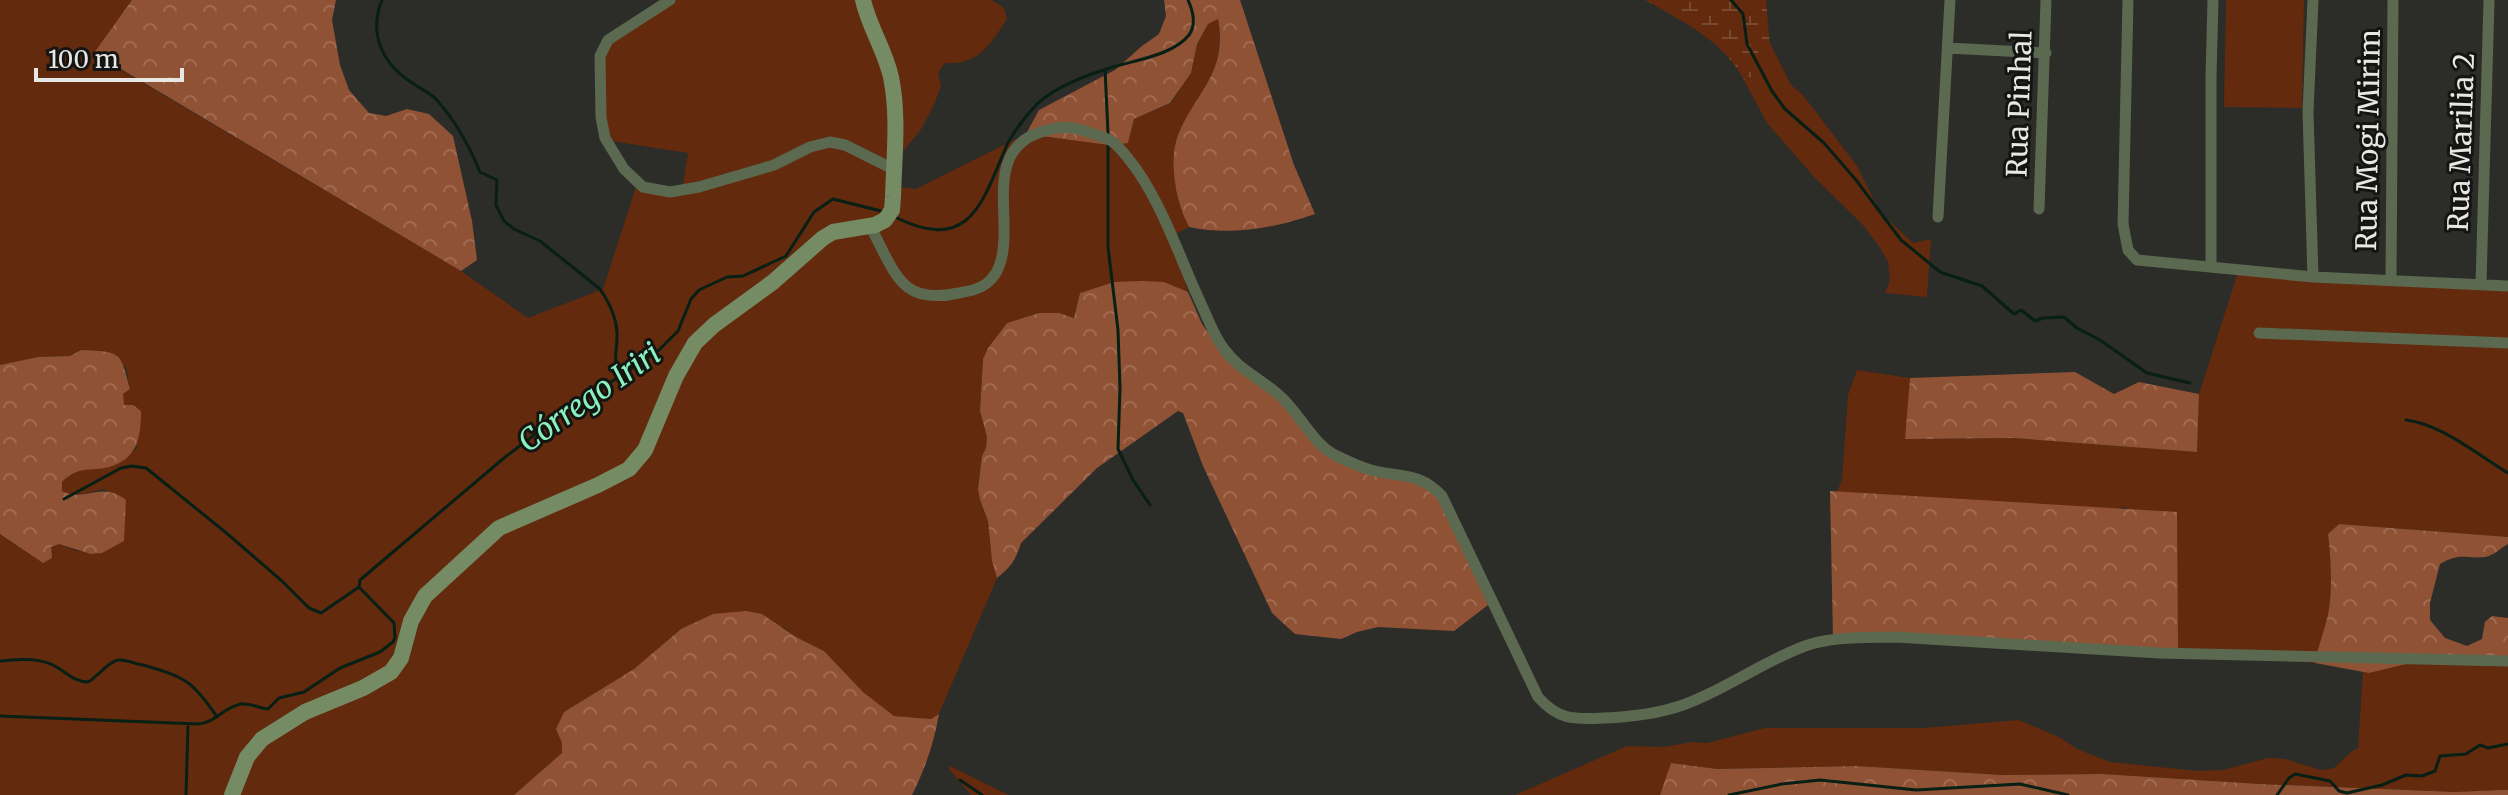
<svg xmlns="http://www.w3.org/2000/svg" width="2508" height="795" viewBox="0 0 2508 795" font-family="Merriweather,serif">
	<defs>
		<pattern id="forest-crowns" width="20" height="18" patternUnits="userSpaceOnUse" patternTransform="scale(2)"><rect width="20" height="18" fill="#905235"/><path d="M2 6a3 3 0 1 1 6 0M12 15a3 3 0 1 1 6 0" fill="none" stroke="#a06b52"/></pattern>
		<pattern id="wetland-marsh" width="20" height="14" patternUnits="userSpaceOnUse" patternTransform="scale(2)"><rect width="20" height="14" fill="#632a0d"/><path d="M1 5h8M5 5V1M11 12h8M15 12V8" fill="none" stroke="#794930"/></pattern>
	</defs>
	<rect width="100%" height="100%" fill="#2c2c28"/>
	<path fill="#632a0d" d="M0 0H132L94 54 461 271 528 318 603 289 636 187 682 191 688 153 605 140 597 61 612 37 659 0H992L1004 8 1007 19C990 45 979 65 945 63L938 73 941 86 934 105 920 131 896 159 894 187 916 189 1026 134 1071 140 1128 143 1134 119 1171 103 1191 73 1197 44 1208 24 1218 19C1227 74 1197 90 1178 135 1168 159 1177 205 1189 227L1172 236 1188 292C1146 275 1122 280 1080 293L1074 318 1059 313H1039L1007 323 988 348 983 359 980 411 987 437 986 448 982 456 978 488 980 501 988 521 992 561 997 578 939 714 931 719 894 716 863 692 824 651 796 637 783 627 681 629 634 669 564 712 556 729 562 743V753L514 795H0V534L43 563 51 547 59 544 77 551 102 553 124 541 125 500 103 489 83 494 69 495 62 491V482L72 472 118 463 137 448 122 399 123 394 130 389 126 367 81 350 70 356 38 357 0 365Z
		M2226 0H2304L2302 108 2224 107Z
		M1770 43 1791 85 1803 95 1857 166 1880 212 1913 243 1931 239 1927 297 1885 293 1890 280 1888 262 1879 246 1862 224 1815 178 1767 123 1744 80 1758 74Z
		M2240 266 2387 279 2508 284V537L2339 524 2328 534C2331 557 2333 597 2327 619 2324 634 2318 647 2315 663L2171 654 2149 518 2124 507 2103 516 2028 507 1829 509 1842 480 1848 395 1857 370 1910 378 1906 439 2014 438 2197 452 2199 394Z
		M2427 659 2508 666V790L2455 792 2260 784 2102 774 2002 775 1856 766 1717 769 1672 763 1660 795H1515L1627 746 1664 747 1692 742 1707 743 1765 728H1923L2019 720 2061 738 2077 749 2110 762 2198 771 2223 770 2268 758 2285 759 2321 770 2334 768 2351 752 2358 748 2363 672 2369 673Z
		M950 766 1009 795H971L949 769Z"/>
	<path fill="url(#forest-crowns)" d="M132 0H336L332 20 340 65 349 90 369 113 386 116 407 109 429 114 453 136 472 221 477 260 461 271 94 53Z
		M1164 0H1240L1294 165 1315 214C1275 228 1231 236 1189 227 1176 203 1168 161 1178 135 1196 91 1228 73 1218 19L1208 24 1197 44 1191 73 1170 103 1134 119 1128 143 1109 145 1026 134 1039 110 1115 70 1142 46 1159 34 1166 16Z
		M1141 281 1164 282 1188 292 1202 324 1231 364 1273 388 1335 458 1435 487 1488 605 1454 631 1378 627 1357 632 1341 639 1295 634 1272 613 1203 466 1183 413 1178 411 1097 468 1021 543C1016 560 1010 568 997 578L992 561 988 521 980 500 978 489 982 456 986 448 987 437 980 411 983 359 988 348 1007 323 1039 313H1059L1074 318 1080 293 1114 282Z
		M81 350C122 352 120 351 130 389L123 394 124 405H133L141 411C141 436 138 459 109 467 89 472 79 465 62 482V491C85 503 101 480 126 500L124 541 102 553 91 554 59 544 51 547 52 558 43 563 0 534V365L38 357 70 356Z
		M2075 372 2114 394 2139 382 2199 394 2197 452 2014 438 1905 439 1910 378Z
		M1830 491 2177 512 2178 649 1833 637Z
		M2339 524 2508 537V544C2501 548 2493 556 2485 557 2464 559 2461 552 2440 564L2430 603V620L2445 638 2467 646 2482 639 2485 622 2492 616 2508 618V666L2427 659 2369 673 2315 663C2318 647 2323 634 2327 619 2333 596 2331 557 2328 534Z
		M746 611 762 614 796 637 824 651 863 692 894 716 931 719 939 714C934 743 925 769 912 795H514L562 753V743L556 729 564 712 634 669 681 629 713 614Z
		M1671 763 1717 769 1856 766 2002 775 2102 774 2260 784 2455 792 2501 790H2508V795H1660Z"/>
	<path fill="url(#wetland-marsh)" d="M1645 0H1766L1770 47 1758 74 1744 80C1723 40 1683 22 1645 0Z"/>
	<g fill="none" stroke-linecap="round" stroke-linejoin="round">
		<path stroke="#071f14" stroke-width="3" d="M382 0C368 35 383 65 414 84 421 89 428 92 435 98 455 120 469 145 480 172L497 180 496 205 504 221 514 229 540 241 600 289C609 302 616 316 617 332 618 351 611 360 621 377
			M1731 0 1743 14 1747 44 1772 91 1785 109 1824 143 1856 180 1901 240 1940 272 1982 286 2014 314 2021 310 2035 321 2043 318 2064 317 2077 328 2100 340 2147 373 2190 383
			M1105 69 1108 133
			M1108 145V247L1118 330 1120 388 1118 449 1133 480 1150 505
			M895 217C969 254 982 204 1006 147 1012 134 1031 108 1043 99 1062 84 1087 75 1110 68 1134 60 1172 56 1189 35 1197 24 1193 11 1188 0
			M2406 420C2441 424 2478 455 2508 473
			M64 499 121 468 132 466 146 468 224 531 282 581 309 608 321 613 359 587 360 580 504 458 554 420 659 350 678 331 691 299 699 290 727 277 743 276 786 256 814 212 833 199 885 212
			M0 661C16 659 38 657 53 665 65 671 74 682 88 682 98 677 107 662 118 660 126 659 135 664 143 665 185 677 193 681 217 717
			M0 716 198 724C215 723 224 707 241 704 250 703 259 708 268 709L279 698 304 692 340 668 380 652 393 642 395 638 394 623 359 587
			M960 780 982 795
			M186 795 188 724
			M1729 795 1782 784 1820 780 1916 790 2020 784 2068 795
			M2277 795 2289 778 2295 774 2330 781 2339 791 2347 793 2382 785 2406 775 2422 776 2435 771 2440 756 2466 754 2480 745 2488 748 2508 744"/>
		<path stroke="#5b6950" stroke-width="11" d="M670 0 608 40 600 56 601 117 605 138 624 169 643 187 670 192 699 187 774 165 810 147 830 142 845 145 893 169
			M2128 0 2123 224 2128 250 2137 260 2313 277 2508 286
			M2313 0 2308 112 2313 277
			M1948 48 2046 53
			M2039 209 2046 0
			M1938 217 1950 0
			M870 226C895 271 899 306 959 293 977 290 990 286 998 269 1017 227 980 154 1038 133 1054 127 1069 125 1085 131 1094 134 1105 137 1113 142 1122 149 1130 161 1137 170 1165 211 1181 261 1202 306 1209 321 1214 336 1224 349 1238 369 1261 379 1279 395 1300 413 1312 444 1337 456 1348 461 1360 467 1371 470 1400 478 1419 471 1442 496L1538 697C1559 721 1575 719 1604 718 1631 717 1657 714 1683 705 1725 690 1762 662 1805 646 1833 636 1867 638 1896 637L2159 653 2508 661
			M2211 267V77L2213 0
			M2391 280 2393 0
			M2481 284 2489 0
			M2259 333 2508 343"/>
		<path stroke="#758b64" stroke-width="16" d="M232 795 247 757 262 739 305 712 363 688 391 672 401 658 411 621 425 596 499 528 598 485 629 469 645 450 676 376 695 343 714 325 773 282 823 238 833 232 875 225 885 220 892 210 893 197C894 158 899 116 891 77 885 50 869 27 863 0"/>
	</g>
	<g text-anchor="middle" dominant-baseline="central" stroke-width="6" stroke-linejoin="round" paint-order="stroke">
		<g font-size="28" fill="#e7e7e5" stroke="#141413">
			<text transform="translate(2019 104) rotate(-88)">Rua Pinhal</text>
			<text transform="translate(2368 140) rotate(-89)">Rua Mogi Mirim</text>
			<text transform="translate(2461 142) rotate(-88)">Rua Marilia 2</text>
		</g>
		<g font-size="30" font-style="italic" fill="#88f2bf" stroke="#141413">
			<text transform="translate(589 397) rotate(-35)">Córrego Iriri</text>
		</g>
	</g>
	<path d="M36 68v12h146v-12" fill="none" stroke="#e7e7e5" stroke-width="4"/>
	<text x="48" y="68" font-size="24" fill="#e7e7e5" stroke="#141413" stroke-width="6" paint-order="stroke">100 m</text>
</svg>
